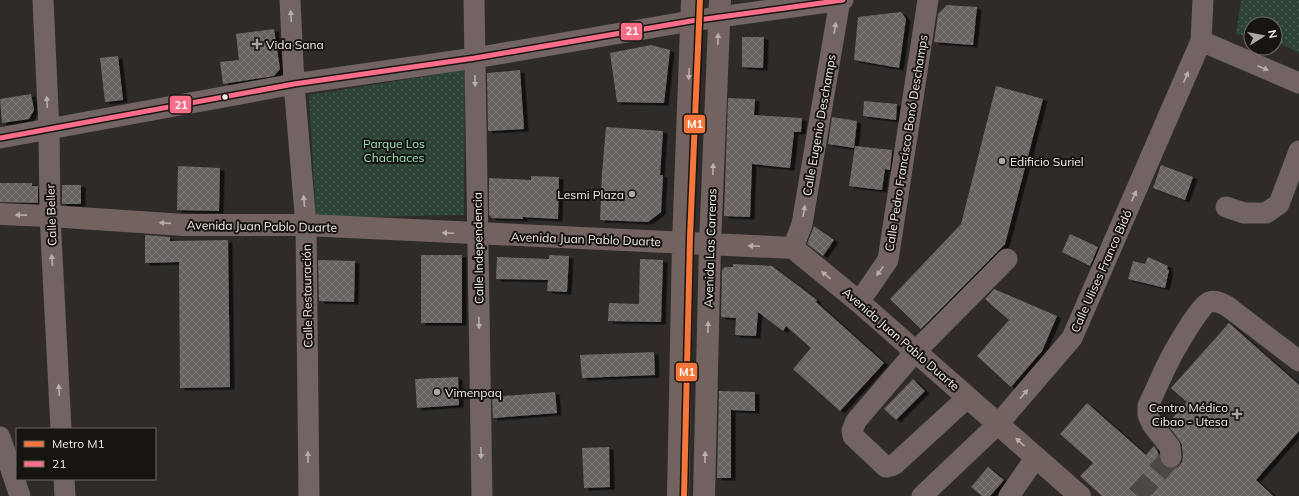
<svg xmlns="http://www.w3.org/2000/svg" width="1299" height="496" viewBox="0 0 1299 496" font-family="Mulish,sans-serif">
	<defs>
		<pattern id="grass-dots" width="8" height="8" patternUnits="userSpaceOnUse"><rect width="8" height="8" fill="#2c4336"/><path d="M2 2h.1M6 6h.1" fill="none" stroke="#4b5e53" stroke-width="1.8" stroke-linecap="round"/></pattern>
		<pattern id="building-cross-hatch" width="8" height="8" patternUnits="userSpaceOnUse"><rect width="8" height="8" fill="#676461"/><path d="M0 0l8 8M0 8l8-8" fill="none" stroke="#7d7a78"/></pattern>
		<filter id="shadow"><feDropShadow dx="4.5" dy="2.5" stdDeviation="0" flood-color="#0009"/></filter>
	</defs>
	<rect width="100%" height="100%" fill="#2e2b28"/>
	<path fill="url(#grass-dots)" d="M1241 0H1299V53L1286 46 1275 43V24H1251V37L1236 34Z
		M465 70 464 215 316 218 309 95Z"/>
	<path fill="url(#building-cross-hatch)" filter="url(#shadow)" d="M947 5 977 7 973 45 934 42 938 14Z
		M901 12 906 19 899 68 854 60 858 17Z
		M274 29 280 69 274 76 223 84 220 62 239 60 236 34Z
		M742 37H764L763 68 742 67Z
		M651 45 670 50 664 103 617 102 610 53Z
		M118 56 123 100 105 102 100 58Z
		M520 70 524 129 488 131 487 73Z
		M996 86 1043 99 1005 244 921 329 890 299 961 224Z
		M31 94 34 110 29 119 2 123 0 99Z
		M728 98 755 99 754 115 802 118 801 132H794L790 168 752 164 750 217 724 216Z
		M864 101 897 104 896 120 863 116Z
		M832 117 857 121 854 148 828 144Z
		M606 127 663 131 660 175H663L661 212 648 222 600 220 602 173Z
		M855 146 892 150 890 170 885 169 882 190 849 186Z
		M1161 165 1193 177 1185 200 1153 188Z
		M178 166 220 168 219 211 177 210Z
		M531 176 559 177 558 219 523 217V219L492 218 489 215V178L531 180Z
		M0 183H32V186H38V203L0 202Z
		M62 185H81V204H62Z
		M814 226 834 240 823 256 807 244Z
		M1070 234 1098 247 1090 266 1062 252Z
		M145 235 170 237V241L228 240 230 387 180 388 179 262 145 263Z
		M421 255H462V323H421Z
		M549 255 569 256 567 292 547 291 548 280 496 279 497 257 549 259Z
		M1148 257 1168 266 1167 269 1169 270 1165 288 1128 279 1133 261 1145 264Z
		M640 259 663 260 661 322 608 321 609 303 639 304Z
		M318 260 355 261 354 302 319 301Z
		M733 264 772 266 817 300 816 302 884 363 840 411 793 369 811 348 786 326 783 331 758 312 756 336 735 335 736 318 721 317 722 270 725 267H733Z
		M994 289 1057 316 1042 351 1011 387 977 356 1009 320 985 299Z
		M1229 323 1299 385V431L1256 480 1273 496H1102L1080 476 1093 463 1060 434 1087 403 1146 455 1154 446 1158 452 1159 459 1162 464 1166 468 1172 469 1178 467 1182 462 1183 456 1182 445 1179 440 1167 424 1187 402 1171 388Z
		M654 352 655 375 582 378 580 355Z
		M458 377 459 405 417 408 415 379Z
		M913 379 925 391 896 420 884 409Z
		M719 391 755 392V411L731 410V478H717Z
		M555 392 557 413 493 418 492 397Z
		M609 447 610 487 584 488 582 448Z
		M988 467 1004 480 990 496H982L971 487Z"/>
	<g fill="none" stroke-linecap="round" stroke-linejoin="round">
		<path stroke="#4b4845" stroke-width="21" stroke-dasharray="21 10" stroke-linecap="butt" d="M1137 496 1171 457"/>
		<path stroke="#716462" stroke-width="21" d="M43 0 49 130 50 216 61 429
			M290 0 294 84 306 225 309 496
			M474 0 482 496
			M1201 41 1299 83
			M0 138 294 84 475 58 691 21 843 0
			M1226 207 1244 213H1266L1279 204 1299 151
			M793 248 802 224 840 0
			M859 302 888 260 928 0
			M968 397 895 464 891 466 886 467 853 436 852 431 856 421 915 352 1007 259
			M0 437 20 496
			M1171 457 1170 447 1152 424 1148 415V406C1156 389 1163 372 1172 355 1177 346 1201 304 1209 302 1216 300 1221 303 1227 306L1299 361
			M64 479 65 496
			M922 496 999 423 1072 338 1201 41 1203 0
			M1009 496 1036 457"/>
		<path stroke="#726360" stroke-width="22" d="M0 214 50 216 184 225H306L793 248 859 302 1080 496
			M678 496 683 243 692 0
			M704 496 710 244 720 0"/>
		<defs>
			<path id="bus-1" d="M0 138 294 84 475 58 691 21 843 0"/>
		</defs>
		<use href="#bus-1" stroke="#181411" stroke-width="8"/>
		<use href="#bus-1" stroke="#fb6d88" stroke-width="5"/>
		<defs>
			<path id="metro-1" d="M684 496 690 237 700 0"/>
		</defs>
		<use href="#metro-1" stroke="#181411" stroke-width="9"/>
		<use href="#metro-1" stroke="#f5763a" stroke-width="6"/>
	</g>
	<defs><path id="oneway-solid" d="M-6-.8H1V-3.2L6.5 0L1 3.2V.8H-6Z"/></defs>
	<g fill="#b7afab">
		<use href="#oneway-solid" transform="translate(291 16) rotate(-93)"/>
		<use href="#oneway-solid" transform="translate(835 28) rotate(-80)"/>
		<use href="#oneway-solid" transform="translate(1263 68) rotate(23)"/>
		<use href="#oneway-solid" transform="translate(1186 77) rotate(-66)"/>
		<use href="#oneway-solid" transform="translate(475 81) rotate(89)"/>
		<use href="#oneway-solid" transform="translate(47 102) rotate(-93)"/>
		<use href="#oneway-solid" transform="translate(1134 196) rotate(-66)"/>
		<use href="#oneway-solid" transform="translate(304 201) rotate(-95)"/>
		<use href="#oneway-solid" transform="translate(804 211) rotate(-80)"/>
		<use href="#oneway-solid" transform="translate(52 260) rotate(-93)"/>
		<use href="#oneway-solid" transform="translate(880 271) rotate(126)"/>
		<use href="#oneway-solid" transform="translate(479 323) rotate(89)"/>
		<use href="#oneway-solid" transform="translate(59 390) rotate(-93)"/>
		<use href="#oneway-solid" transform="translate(1024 394) rotate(-49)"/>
		<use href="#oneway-solid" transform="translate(481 453) rotate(89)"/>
		<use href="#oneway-solid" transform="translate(308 457) rotate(-91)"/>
	</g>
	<g fill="#b8aeaa">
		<use href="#oneway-solid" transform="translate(718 39) rotate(-88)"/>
		<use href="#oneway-solid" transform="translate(689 74) rotate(92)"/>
		<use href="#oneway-solid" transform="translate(713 169) rotate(-88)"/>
		<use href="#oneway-solid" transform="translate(21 215) rotate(-179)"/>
		<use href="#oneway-solid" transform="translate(165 223) rotate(-176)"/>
		<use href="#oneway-solid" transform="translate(448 233) rotate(-177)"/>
		<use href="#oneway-solid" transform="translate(754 246) rotate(-177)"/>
		<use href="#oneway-solid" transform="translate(826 275) rotate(-141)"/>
		<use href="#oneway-solid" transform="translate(708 327) rotate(-89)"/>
		<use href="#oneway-solid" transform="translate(1020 442) rotate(-138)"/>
		<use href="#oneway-solid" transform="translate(705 457) rotate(-89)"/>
	</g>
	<g fill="#ada8a4" stroke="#181411" stroke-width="1.5">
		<path d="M255 38h4v4h4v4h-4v4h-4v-4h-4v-4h4z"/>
		<circle cx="1002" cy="161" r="4"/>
		<circle cx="632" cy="194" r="4"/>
		<circle cx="437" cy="392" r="4"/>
		<path d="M1235 408h4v4h4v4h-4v4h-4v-4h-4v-4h4z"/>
	</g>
	<circle fill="#f1ece7" stroke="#181411" stroke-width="1.5" cx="225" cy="97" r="3.5"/>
	<g text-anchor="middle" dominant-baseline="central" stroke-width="4" stroke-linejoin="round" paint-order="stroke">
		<g font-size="12" fill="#f1ece7" stroke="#181411" text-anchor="start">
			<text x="266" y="44">Vida Sana</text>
			<text x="1010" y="161">Edificio Suriel</text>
			<text x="624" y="194" text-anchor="end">Lesmi Plaza</text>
			<text x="445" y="392">Vimenpaq</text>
			<text x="1228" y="407" text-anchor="end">Centro Médico<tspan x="1228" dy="14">Cibao - Utesa</tspan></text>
		</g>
		<g font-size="12" fill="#f1ece7" stroke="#181411">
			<text transform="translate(819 125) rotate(-80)">Calle Eugenio Deschamps</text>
			<text transform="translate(906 143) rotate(-81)">Calle Pedro Francisco Bonó Deschamps</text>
			<text transform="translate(51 215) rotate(-92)">Calle Beller</text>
			<text transform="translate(262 226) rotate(1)">Avenida Juan Pablo Duarte</text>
			<text transform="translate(586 239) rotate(2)">Avenida Juan Pablo Duarte</text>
			<text transform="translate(478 248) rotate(-91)">Calle Independencia</text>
			<text transform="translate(710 248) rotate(-88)">Avenida Las Carreras</text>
			<text transform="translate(1101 271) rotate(-66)">Calle Ulises Franco Bidó</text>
			<text transform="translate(307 296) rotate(-91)">Calle Restauración</text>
			<text transform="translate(901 339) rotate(41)">Avenida Juan Pablo Duarte</text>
		</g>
		<g font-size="12" fill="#97e5b9" stroke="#181411">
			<text x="394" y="143">Parque Los<tspan x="394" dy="14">Chachaces</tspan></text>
		</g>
	</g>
	<g stroke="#181411" stroke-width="1.5">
		<rect x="620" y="22" width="23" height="19" rx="4" fill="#fb6d88"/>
		<rect x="169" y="95" width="23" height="19" rx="4" fill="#fb6d88"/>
		<rect x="683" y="114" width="23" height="20" rx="4" fill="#f5763a"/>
		<rect x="675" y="362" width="23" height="20" rx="4" fill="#f5763a"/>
	</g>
	<g font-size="11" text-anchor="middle" font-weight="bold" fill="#fff">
		<text x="632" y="35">21</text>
		<text x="181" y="109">21</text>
		<text x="695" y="128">M1</text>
		<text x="687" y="376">M1</text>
	</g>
	<rect x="16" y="428" width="140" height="52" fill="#181411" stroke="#6f6a67"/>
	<rect x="24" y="441" width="20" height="6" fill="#f5763a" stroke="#6f6a67"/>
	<text x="52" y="448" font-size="12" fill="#f1ece7">Metro M1</text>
	<rect x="24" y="461" width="20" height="6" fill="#fb6d88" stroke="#6f6a67"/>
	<text x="52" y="468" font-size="12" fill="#f1ece7">21</text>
	<g transform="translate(1263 36) rotate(79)"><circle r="19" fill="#181411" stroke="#6f6a67"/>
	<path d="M0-3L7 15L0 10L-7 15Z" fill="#ada8a4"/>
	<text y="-6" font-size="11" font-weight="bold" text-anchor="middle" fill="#f1ece7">N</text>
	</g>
</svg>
